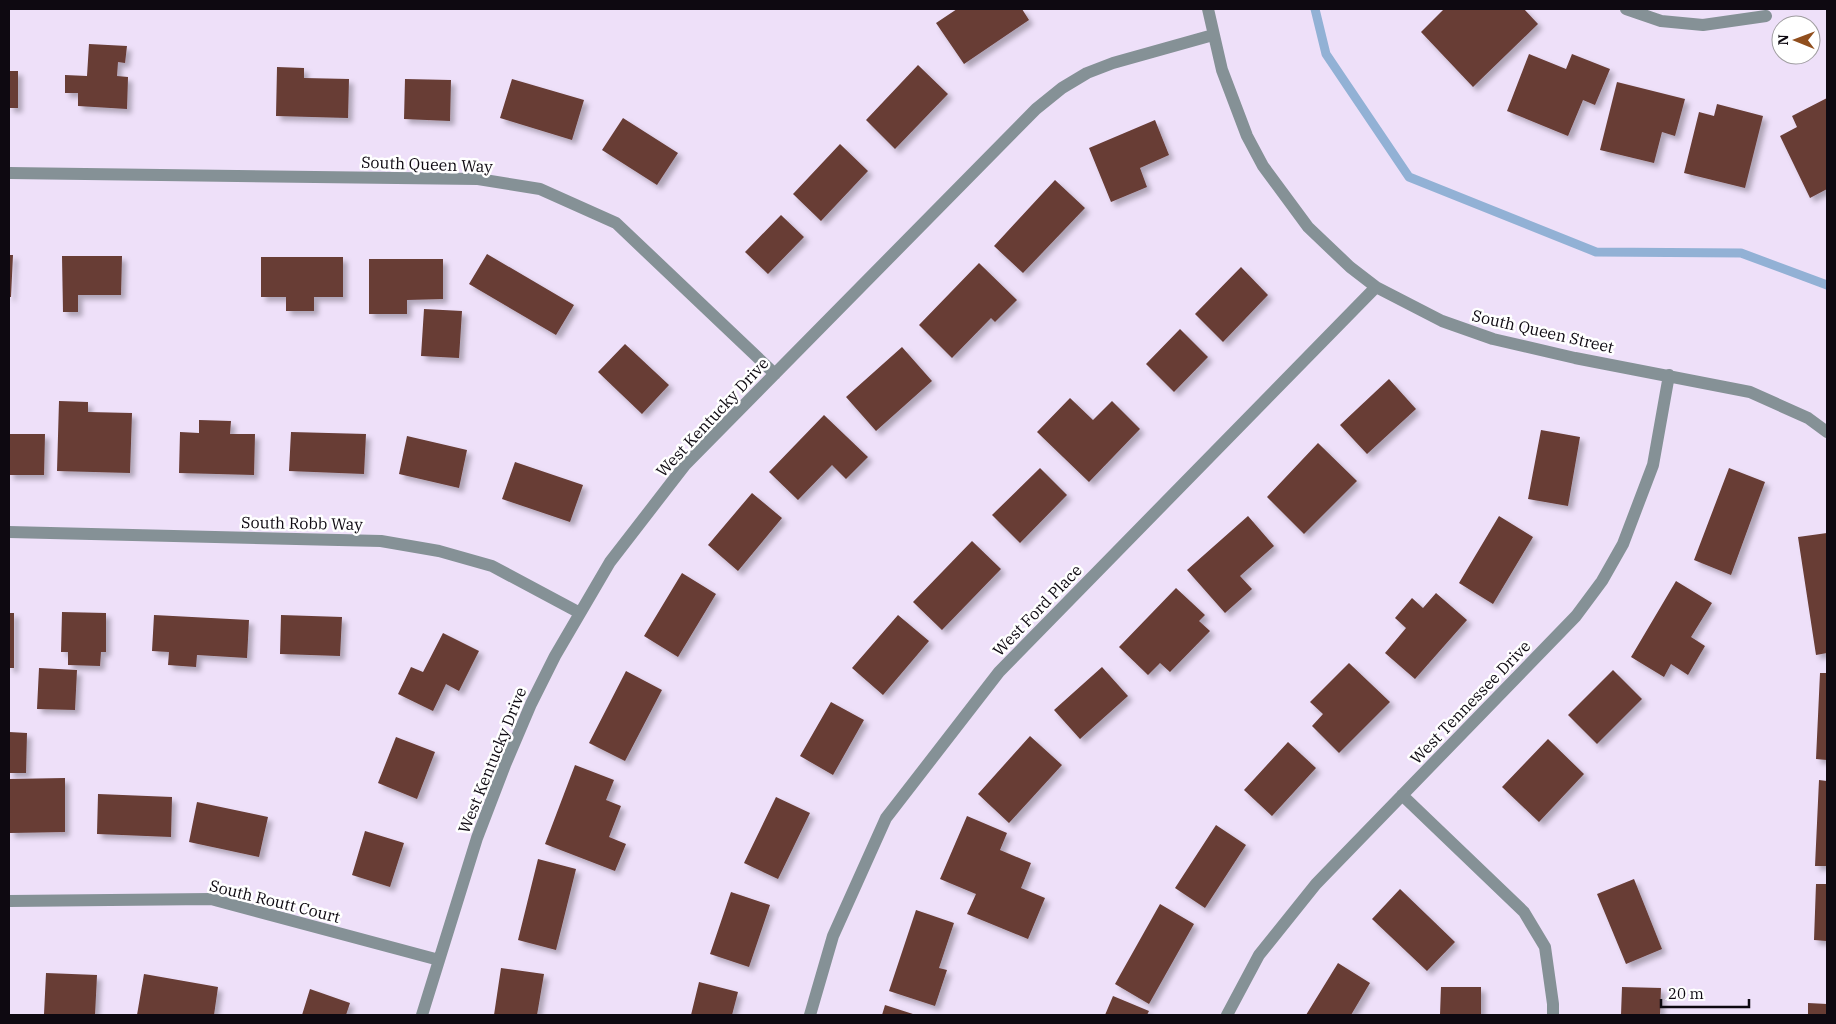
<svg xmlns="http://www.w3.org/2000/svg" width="1836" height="1024" viewBox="0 0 1836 1024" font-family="'IBM Plex Serif',serif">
	<defs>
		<filter id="shadow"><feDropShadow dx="4.5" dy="4.5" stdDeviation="2.5" flood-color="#0004"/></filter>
	</defs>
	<rect width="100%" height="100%" fill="#eee0f9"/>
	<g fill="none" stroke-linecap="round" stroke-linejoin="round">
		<path stroke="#92b1d5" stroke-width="9" d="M1315 9 1326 54 1409 177 1596 252 1741 253 1827 285"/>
	</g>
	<path fill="#673c36" filter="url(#shadow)" d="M957 9H1022L1029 20 964 64 936 23Z
		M1444 9H1524L1538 24 1473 87 1421 32Z
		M89 44 127 46 125 63 118 62 117 76 128 77 127 109 78 106V93H65V75L87 76Z
		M1529 54 1566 69 1572 54 1610 69 1595 105 1583 100 1568 136 1507 111Z
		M918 65 948 94 895 149 866 120Z
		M277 67 304 68V78L349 79 348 118 276 116Z
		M9 71H18V108H9Z
		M405 79 451 80 450 121 404 119Z
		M512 79 584 100 572 140 500 118Z
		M1617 82 1685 99 1675 136 1662 132 1654 163 1600 150Z
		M1827 98V189L1810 198 1780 136 1797 127 1792 116Z
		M1717 104 1763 116 1745 188 1684 173 1699 112 1714 116Z
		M623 118 678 153 657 185 602 150Z
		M1155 120 1169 155 1140 168 1147 187 1111 202 1089 148Z
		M840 144 868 171 821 221 793 194Z
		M1055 180 1085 208 1023 273 994 246Z
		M781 215 804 237 768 274 745 252Z
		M487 254 574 305 556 335 469 284Z
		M9 255H13L11 297H9Z
		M62 256H122L121 295H78V312H63Z
		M261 257H343V297H314V311H286V297H261Z
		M369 259H443V299L407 300V314H369Z
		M979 263 1017 300 995 322 991 318 952 358 919 325Z
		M1241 267 1268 295 1223 342 1195 314Z
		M424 309 462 311 459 358 421 356Z
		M1180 329 1208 357 1174 392 1146 364Z
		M625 344 669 385 642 414 598 372Z
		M902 347 932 381 876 431 846 397Z
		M1389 379 1416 409 1367 454 1340 425Z
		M1070 398 1093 420 1112 401 1140 429 1089 482 1037 432Z
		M59 401 88 402V412L132 413 130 473 57 471Z
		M824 415 868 457 846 479 832 465 798 500 769 472Z
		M199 420 231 421 230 434H255L254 475 179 473 180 432 199 433Z
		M1541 430 1580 437 1568 506 1528 499Z
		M291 432 366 434 364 474 289 471Z
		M9 434H45L44 475H9Z
		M407 436 467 450 459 488 399 474Z
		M1318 443 1357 481 1304 534 1267 497Z
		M515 462 583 485 570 522 502 499Z
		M1040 468 1067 495 1020 543 992 515Z
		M1729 468 1765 482 1731 575 1694 560Z
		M752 493 782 518 738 571 708 545Z
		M1248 516 1274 546 1240 576 1252 589 1225 613 1187 570Z
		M1499 516 1533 537 1493 604 1459 583Z
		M1827 533V653L1816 655 1798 537Z
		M972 541 1001 569 942 630 913 602Z
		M682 573 716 594 678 657 644 636Z
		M1676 581 1712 603 1691 637 1705 646 1688 675 1671 664 1664 677 1631 657Z
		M1176 588 1205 615 1199 621 1210 631 1170 672 1160 663 1148 675 1119 647Z
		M1436 593 1467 620 1415 679 1385 653 1406 628 1395 618 1412 598 1423 608Z
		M62 612 106 613V652H101L100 666 68 665V652H61Z
		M9 613H14V668H9Z
		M154 615 249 620 247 658 197 655 196 667 168 665 169 652 152 651Z
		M281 615 342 617 340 656 280 654Z
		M898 615 929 641 883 695 852 668Z
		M443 633 479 651 459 691 446 684 433 711 398 694 411 667 423 672Z
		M1349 663 1390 702 1339 753 1312 726 1323 714 1310 702Z
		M1102 667 1128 696 1080 739 1054 710Z
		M39 668 77 670 75 710 37 709Z
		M1613 670 1642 699 1597 744 1568 715Z
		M626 671 662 690 625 761 589 743Z
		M1820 673H1827V760L1816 759Z
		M831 702 864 720 833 775 800 756Z
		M9 732 27 733 26 773H9Z
		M1030 736 1062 765 1009 823 978 794Z
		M396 737 435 752 417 799 378 783Z
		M1548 739 1584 774 1539 822 1502 787Z
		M1288 742 1316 768 1272 816 1244 790Z
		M575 765 614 780 606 800 621 806 609 837 626 844 615 871 545 844Z
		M65 778V832L10 833V779Z
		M1819 780 1827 781V866H1815Z
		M98 794 172 797 171 837 97 834Z
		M776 797 810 813 778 879 744 863Z
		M197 802 268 817 259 857 189 842Z
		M967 816 1007 833 1000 850 1031 863 1021 888 1045 898 1028 939 967 914 976 894 940 879Z
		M1216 825 1246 845 1205 908 1175 888Z
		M365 831 404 843 390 887 352 875Z
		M538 859 576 869 556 950 518 940Z
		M1634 879 1662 949 1626 964 1597 894Z
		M1816 884H1827V941L1814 940Z
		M1400 889 1455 942 1427 971 1372 919Z
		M731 892 770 905 749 967 710 954Z
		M1160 904 1194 924 1149 1004 1115 984Z
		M916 910 954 923 939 968 947 970 935 1006 889 991Z
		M1338 963 1370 983 1351 1015H1306Z
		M501 968 544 974 537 1015H494Z
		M46 973 97 975 95 1015 44 1014Z
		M144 974 218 987 214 1015H137Z
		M699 982 738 992 732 1015H691Z
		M1441 987H1481V1015H1440Z
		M1622 987 1661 988 1660 1015H1621Z
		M310 989 350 1003 346 1015H302Z
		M1113 996 1149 1011 1147 1015H1105Z
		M1808 1003 1827 1004V1015H1808Z
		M885 1005 916 1015H882Z"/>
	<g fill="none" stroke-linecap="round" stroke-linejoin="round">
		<path stroke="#859196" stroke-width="12" d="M1208 9 1222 70 1247 136 1263 166 1308 227 1350 267 1376 287 1442 321 1493 339 1575 358 1750 392 1808 418 1827 432
			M1626 9 1661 21 1703 25 1766 16
			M9 173 478 179 540 189 616 223 775 374
			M9 532 381 541 439 551 492 566 580 613
			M1402 795 1524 912 1545 947 1553 1004V1015
			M9 901 211 899 439 960
			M422 1015 477 838 505 765 531 704 555 656 610 562 685 465 1036 109 1062 88 1087 73 1113 63 1213 35
			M810 1015 833 936 886 818 999 672 1376 287
			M1227 1015 1259 955 1316 884 1576 616 1602 581 1623 544 1653 465 1669 375"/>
	</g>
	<g text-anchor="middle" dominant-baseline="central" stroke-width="5" stroke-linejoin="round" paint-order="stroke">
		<g font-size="16" fill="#0e0911" stroke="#fff">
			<text transform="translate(427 164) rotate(2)">South Queen Way</text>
			<text transform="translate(1543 331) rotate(13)">South Queen Street</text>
			<text transform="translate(712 417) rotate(-47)">West Kentucky Drive</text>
			<text transform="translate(302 523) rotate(1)">South Robb Way</text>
			<text transform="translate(1037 610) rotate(-46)">West Ford Place</text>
			<text transform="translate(1470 702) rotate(-46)">West Tennessee Drive</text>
			<text transform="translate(492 760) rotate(-68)">West Kentucky Drive</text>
			<text transform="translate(275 901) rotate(14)">South Routt Court</text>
		</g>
	</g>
	<rect width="1836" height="1024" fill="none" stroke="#0e0911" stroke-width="20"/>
	<g transform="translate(1796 40) rotate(271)"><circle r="24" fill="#ffffff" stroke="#9f9da0"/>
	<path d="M0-4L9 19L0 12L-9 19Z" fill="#904e1d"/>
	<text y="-8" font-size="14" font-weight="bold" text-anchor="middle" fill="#0e0911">N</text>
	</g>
	<path d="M1661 999v8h88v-8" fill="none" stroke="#0e0911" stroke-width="2.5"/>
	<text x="1668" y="999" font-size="15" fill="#0e0911" stroke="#ffffff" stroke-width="4" paint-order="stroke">20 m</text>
</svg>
